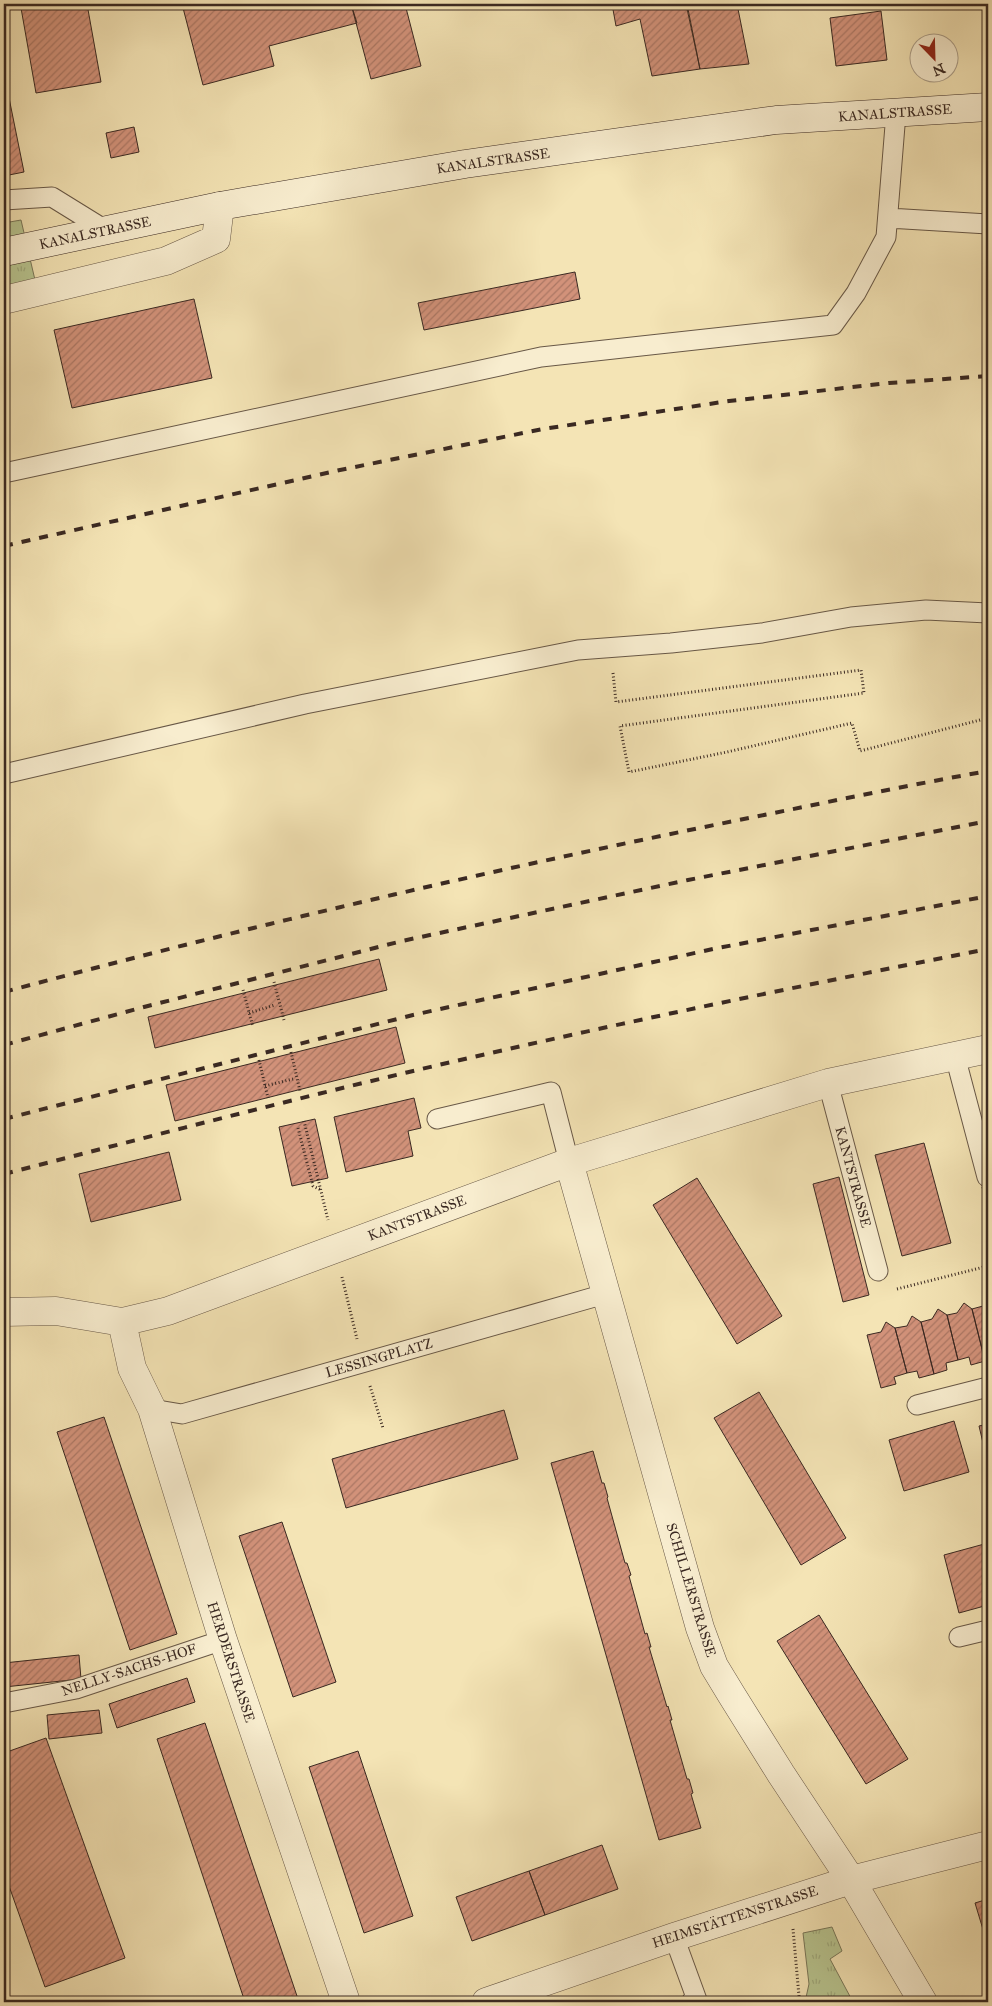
<svg xmlns="http://www.w3.org/2000/svg" width="992" height="2006" viewBox="0 0 992 2006" font-family="'IM FELL Great Primer',serif">
	<defs>
		<pattern id="grass-tufts" width="24" height="20" patternUnits="userSpaceOnUse" patternTransform="scale(1.25)"><rect width="24" height="20" fill="#b8c590"/><path d="M3 7l-1-3M5 7V3M7 7l1-3M15 17l-1-3M17 17v-4M19 17l1-3" fill="none" stroke="#9fa97c"/></pattern>
		<pattern id="building-hatch" width="6" height="6" patternUnits="userSpaceOnUse" patternTransform="scale(1.25)"><rect width="6" height="6" fill="#d2927a"/><path d="M-1 1l2-2M0 6l6-6M5 7l2-2" fill="none" stroke="#ab7764"/></pattern>
	</defs>
	<rect width="100%" height="100%" fill="#f4e4b5"/>
	<filter id="stains"><feTurbulence type="fractalNoise" baseFrequency=".004" numOctaves="4"/><feColorMatrix values="0 0 0 0 .2 0 0 0 0 .09 0 0 0 0 .02 0 0 0 .5 -.17"/></filter>
	<radialGradient id="worn" r=".72"><stop offset=".6" stop-color="#630" stop-opacity="0"/><stop offset="1" stop-color="#630" stop-opacity=".3"/></radialGradient>
	<path fill="url(#grass-tufts)" stroke="#797759" d="M21 220 35 280 4 287V223Z
		M832 1927 842 1951 830 1959 853 2002H805L809 1984 803 1933Z"/>
	<path fill="url(#building-hatch)" stroke="#3a2922" d="M45 4H87L101 82 36 93 21 8Z
		M182 4H351L357 23 269 46 274 66 203 85Z
		M351 4H405L421 66 371 79Z
		M612 4H686L700 69 652 76 640 19 616 26Z
		M687 4H737L749 64 700 69Z
		M881 11 887 60 836 66 830 18Z
		M4 73 24 172 4 176Z
		M134 127 139 152 111 158 106 133Z
		M575 272 580 299 424 330 418 303Z
		M194 299 212 378 72 408 54 330Z
		M379 959 387 990 155 1048 148 1017Z
		M396 1027 405 1063 175 1121 166 1085Z
		M414 1098 421 1128 408 1131 413 1156 346 1172 334 1117Z
		M315 1119 328 1178 292 1186 279 1127Z
		M924 1143 951 1243 902 1256 875 1155Z
		M169 1152 181 1200 91 1222 79 1174Z
		M839 1177 869 1295 843 1302 813 1184Z
		M697 1178 782 1316 737 1344 653 1205Z
		M988 1186V1210L982 1187Z
		M988 1298V1361H985L972 1309 983 1306Z
		M964 1303 972 1309 985 1361 971 1365 969 1357 958 1360 947 1315 957 1313Z
		M938 1309 947 1315 958 1360 946 1363 947 1370 934 1374 921 1322 932 1319Z
		M912 1316 921 1322 934 1374 919 1378 917 1371 907 1373 895 1328 907 1326Z
		M886 1322 895 1328 907 1373 894 1377 896 1384 881 1388 867 1335 881 1332Z
		M759 1392 846 1538 801 1565 714 1418Z
		M504 1410 518 1459 346 1508 332 1459Z
		M104 1417 177 1634 130 1650 57 1432Z
		M954 1421 969 1472 904 1491 889 1440Z
		M988 1424V1464L979 1426Z
		M593 1451 602 1483H604L608 1497 607 1498 625 1563H627L631 1575 629 1576 645 1634 647 1633 651 1647H649L667 1707 668 1706 672 1720H670L687 1779H689L693 1793 691 1794 701 1828 659 1840 551 1463Z
		M282 1522 336 1682 293 1697 239 1536Z
		M988 1543V1605L959 1613 944 1555Z
		M819 1615 908 1759 866 1784 777 1641Z
		M79 1655 81 1679 4 1687V1663Z
		M187 1678 195 1702 117 1728 109 1704Z
		M99 1710 102 1733 49 1739 47 1715Z
		M205 1723 245 1842 299 2002H245L157 1739Z
		M46 1738 125 1958 45 1987 4 1872V1753Z
		M358 1751 413 1916 364 1933 309 1767Z
		M602 1845 618 1889 545 1915 529 1871Z
		M529 1871 545 1915 472 1941 456 1897Z
		M988 1899V1946L975 1903Z"/>
	<g fill="none" stroke-linecap="round" stroke-linejoin="round">
		<defs>
			<path id="lane" d="M4 200 52 197 107 231
				M888 218 988 224
				M4 473 541 357 833 325 856 293 886 237 896 113
				M4 774 305 704 578 650 671 643 762 633 851 617 926 610 988 613
				M955 1056 987 1177
				M828 1083 878 1271
				M437 1119 551 1092 569 1162
				M917 1405 988 1387
				M152 1409 182 1414 605 1294
				M959 1637 988 1630
				M4 1703 76 1689 223 1640
				M674 1937 697 2000 691 2002"/>
			<path id="street" d="M4 300 166 261 216 239 220 206
				M569 1162 700 1628 714 1666 731 1694 781 1774 851 1880 923 2002
				M4 1312 56 1311 122 1322 168 1311 569 1162 828 1083 988 1049
				M122 1322 132 1368 152 1409 223 1640 346 2002
				M486 2002 674 1937 851 1880 988 1845"/>
			<path id="secondary" d="M4 252 220 206 465 164 776 120 988 107"/>
		</defs>
		<use href="#lane" stroke="#685847" stroke-width="21"/>
		<use href="#street" stroke="#685847" stroke-width="29"/>
		<use href="#secondary" stroke="#3a2922" stroke-width="29"/>
		<path stroke="#3a2922" stroke-width="3" stroke-dasharray="1 2.5" stroke-linecap="butt" d="M613 673 616 702 861 670 864 693 620 726 629 772 727 752 852 723 860 751 988 718
			M274 982 284 1020
			M243 990 253 1027
			M249 1013 275 1005
			M291 1052 300 1091
			M259 1060 268 1098
			M265 1086 293 1079
			M304 1121 328 1220
			M298 1128 313 1186 321 1190
			M342 1277 357 1339
			M897 1289 988 1266
			M370 1386 383 1428
			M793 1929 799 1996 797 2002"/>
		<use href="#lane" stroke="#f8edcf" stroke-width="19"/>
		<use href="#street" stroke="#f8edcf" stroke-width="28"/>
		<use href="#secondary" stroke="#f8edcf" stroke-width="28"/>
		<path stroke="#3a2922" stroke-width="4" stroke-dasharray="9 9" stroke-linecap="butt" d="M4 546 340 470 543 429 729 401 889 383 988 376
			M4 992C257 924 512 865 769 814 842 799 915 784 988 771
			M4 1045 144 1007 402 941 688 880 988 821
			M4 1119 413 1015 713 949 988 896
			M4 1174C109 1147 213 1120 318 1094 540 1039 764 993 988 949"/>
	</g>
	<g text-anchor="middle" dominant-baseline="central" stroke-width="4" stroke-linejoin="round" paint-order="stroke">
		<g font-size="14" fill="#3a2922" stroke="#f8edcf">
			<text transform="translate(895 113) rotate(-4)">KANALSTRASSE</text>
			<text transform="translate(493 161) rotate(-8)">KANALSTRASSE</text>
			<text transform="translate(95 233) rotate(-12)">KANALSTRASSE</text>
			<text transform="translate(853 1177) rotate(75)">KANTSTRASSE</text>
			<text transform="translate(417 1218) rotate(-21)">KANTSTRASSE</text>
			<text transform="translate(379 1358) rotate(-16)">LESSINGPLATZ</text>
			<text transform="translate(691 1590) rotate(73)">SCHILLERSTRASSE</text>
			<text transform="translate(231 1662) rotate(72)">HERDERSTRASSE</text>
			<text transform="translate(129 1670) rotate(-18)">NELLY-SACHS-HOF</text>
			<text transform="translate(735 1917) rotate(-18)">HEIMSTÄTTENSTRASSE</text>
		</g>
	</g>
	<rect width="992" height="2006" fill="none" stroke="#f4e4b5" stroke-width="20"/>
	<rect x="5" y="5" width="982" height="1996" fill="none" stroke="#3a2922" stroke-width="2.5"/>
	<rect x="10" y="10" width="972" height="1986" fill="none" stroke="#3a2922"/>
	<g transform="translate(934 58) rotate(157)"><circle r="24" fill="#f8edcf" stroke="#ac9f8a"/>
	<path d="M0-4L9 19L0 12L-9 19Z" fill="#8f2418"/>
	<text y="-8" font-size="14" font-weight="bold" text-anchor="middle" fill="#3a2922">N</text>
	</g>
	<rect width="100%" height="100%" filter="url(#stains)"/>
	<rect width="100%" height="100%" fill="url(#worn)"/>
</svg>
